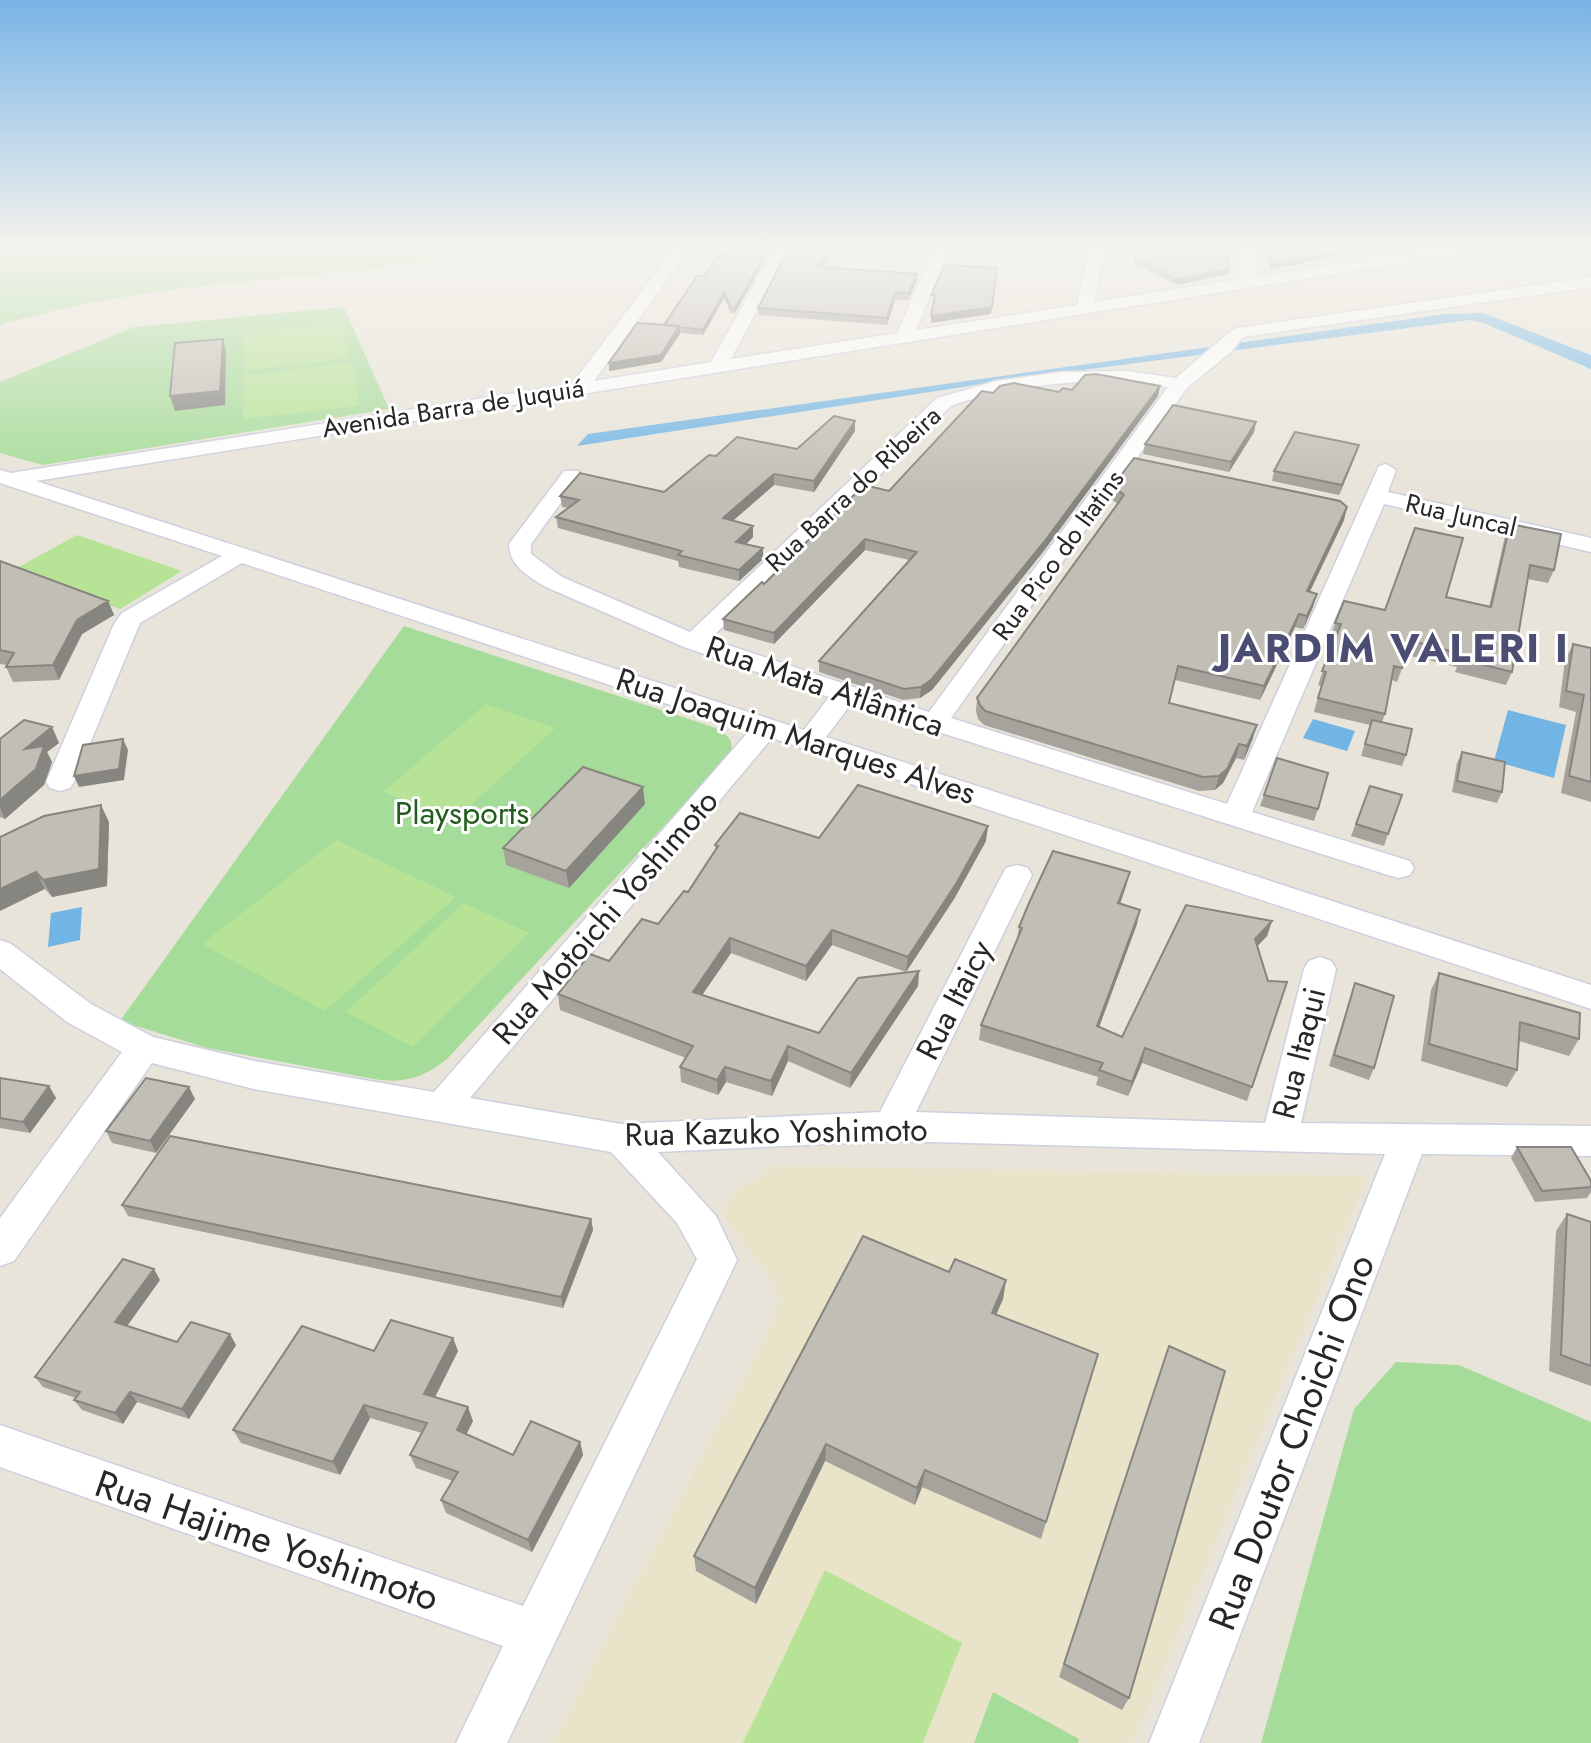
<svg xmlns="http://www.w3.org/2000/svg" width="1591" height="1743" viewBox="0 0 1591 1743" font-family="Jost,sans-serif">
	<rect width="100%" height="100%" fill="#e8e4d9"/>
	<path fill="#e9e4c9" d="M776 1166 1367 1176 1133 1743H552L776 1315 779 1301 774 1284 721 1212 733 1193Z"/>
	<path fill="#a6dc99" d="M0 248H535C473 254 411 265 348 271 230 284 114 290 0 325Z
		M344 307 389 409 43 465 0 453V382L134 327Z
		M404 626 713 727C726 734 734 737 731 754L447 1059C423 1078 404 1084 374 1079L207 1048 120 1021Z
		M1396 1362 1459 1365 1591 1422V1743H1261L1354 1409Z
		M993 1692 1079 1739 1078 1743H974Z"/>
	<path fill="#b6e395" d="M341 323 349 358 246 371 242 335Z
		M354 363 359 406 243 419 244 375Z
		M77 535 182 571 120 609 13 570Z
		M486 704 555 728 456 819 383 792Z
		M336 840 456 897 325 1011 202 944Z
		M464 903 529 933 413 1047 346 1012Z
		M825 1570 962 1643 923 1743H743Z"/>
	<path fill="#72b5e4" d="M1483 313 1591 355V369L1484 323 1470 320 1021 378 577 446 588 434 1445 314Z
		M1508 710 1566 725 1554 778 1494 761Z
		M1313 719 1355 731 1347 751 1303 738Z
		M82 907 80 940 48 947 51 913Z"/>
	<g fill="none" stroke-linecap="round" stroke-linejoin="round">
		<defs>
			<path id="minor" d="M674 248 689 249 594 381 711 362 775 248H790L731 359 897 333 935 248H950L916 330 1077 305 1090 248H1105L1094 302 1239 279 1240 248H1255V277L1441 248H1475L1467 253 36 481 804 730 829 697 684 647 546 587C528 576 509 566 509 544L564 471H578L581 475 531 544V554L562 577 690 632 937 398 996 381 1061 372 1127 371 1176 378C1186 370 1231 329 1237 328L1591 277V287L1243 337 1232 351 1187 388 951 718 1227 804 1379 466 1386 464 1396 470 1388 492 1591 538V552L1384 504 1252 812 1410 861 1414 868 1410 875 1399 878 1388 875 851 704 826 737 1591 985V1009L772 738 470 1098 621 1124 880 1112 1002 875 1006 868 1017 865 1028 868 1032 875 916 1112 1265 1123 1304 969 1309 961 1320 957 1331 961 1336 969 1301 1123 1591 1126V1156L1422 1154 1199 1743H1149L1385 1154 891 1141 658 1152 716 1216 737 1260 507 1743H456L503 1646 0 1467V1425L523 1606 697 1259 677 1223 611 1152 254 1089 152 1063 14 1261 0 1266V1218L122 1052 67 1022 0 969V940L11 944 91 1004 153 1037 254 1061 434 1092 749 731 242 563 140 623 74 782 70 788 60 791 50 788 46 782 114 624 122 613 222 556 0 483V470L11 473 572 384ZM1095 381 1168 387 929 712 710 639 951 406C997 389 1045 384 1095 381Z"/>
		</defs>
		<use href="#minor" stroke="#cecfdf" stroke-width="3"/>
		<use href="#minor" fill="#fff" fill-rule="evenodd"/>
	</g>
	<path fill="#a6a39c" fill-rule="evenodd" d="M789 248H824L823 249 830 250V257L822 268 917 281 908 300H895L887 325 758 315V308Z
		M1134 248H1226L1228 274 1177 285 1135 264Z
		M763 263 735 313H731L724 298 703 335 680 333 661 362 609 371V363L664 325 704 276Z
		M1160 386 1158 396 1043 552 932 690 920 698 903 700 819 672V661L909 560 865 550 774 644 724 630 723 619 764 584 889 491 993 393 1059 392 1072 390Z
		M855 421V431L814 492 774 485 733 521 753 526V537L746 544 763 559 739 581 679 567 678 561 558 528 556 517 568 508 562 507 560 496 664 492 716 456 797 449Z
		M1254 432 1229 472 1143 454 1145 444Z
		M1356 454 1339 495 1272 481 1274 471Z
		M1113 486 1347 507 1344 520 1310 591 1313 607 1303 629 1295 627 1260 700 1175 680 1169 703 1253 738 1244 760 1236 758 1223 783 1215 790 1199 791 984 725 978 719 976 711 977 698 1118 504 1111 499Z
		M1510 524 1554 570 1548 583 1528 579 1512 672 1506 685 1455 672 1457 667 1407 655 1397 682 1392 680 1385 714 1382 722 1406 755 1402 766 1361 756 1370 725 1314 712 1321 686 1318 685 1335 637 1331 636 1335 623 1446 597 1489 607 1505 536Z
		M0 561 108 601 114 615 82 634 59 680 13 682 6 667 7 665 0 664Z
		M1573 644 1591 648V802L1561 793 1576 712 1559 707 1565 660Z
		M52 727 59 743 47 752 52 762 44 785 5 819 0 817V739Z
		M1462 752 1502 792 1497 803 1452 792 1457 763Z
		M1370 786 1388 834 1384 846 1351 836Z
		M1264 795 1318 809 1314 821 1260 806Z
		M645 804 569 888 506 865 503 848Z
		M109 822 107 886 52 897 0 837Z
		M819 838 986 841 954 899 906 972 919 971 918 986 850 1088 788 1061 772 1096 726 1082 718 1095 681 1082 680 1067 686 1058 560 1010 558 994 609 961 658 924 688 892 716 849 715 845ZM832 945 906 972 819 1033 702 995 731 953 806 981Z
		M1130 872 1126 886 1120 904 1137 924 1099 1027 1122 1037 1272 921 1267 936 1257 946 1268 981 1287 982 1247 1101 1142 1063 1128 1096 1096 1085 1098 1077 979 1040 981 1025 1017 940 1019 927Z
		M1439 973 1579 1039 1569 1056 1519 1041 1517 1070 1507 1087 1421 1061 1431 990Z
		M1355 983 1374 1068 1369 1080 1329 1066 1351 995Z
		M0 1078 49 1086 56 1098 30 1133 0 1128Z
		M195 1099 156 1153 112 1143 106 1131Z
		M1517 1147 1591 1181V1192L1587 1198 1535 1202 1511 1158Z
		M122 1205 591 1219 593 1230 563 1308 128 1216Z
		M1567 1214 1591 1222V1386L1549 1371 1556 1231Z
		M949 1272 1006 1280 1003 1299 996 1314 1098 1354 1041 1539 922 1487 915 1505 825 1461 756 1604 696 1571 694 1556Z
		M160 1280 127 1326 177 1342 236 1345 189 1419 137 1402 123 1424 82 1410 74 1400 76 1398 43 1387 35 1377Z
		M1169 1346 1129 1698 1122 1710 1059 1677Z
		M374 1351H458L435 1397 473 1421 466 1434 513 1455 580 1442 583 1455 532 1552 446 1513 441 1500 453 1481 416 1468 410 1455 422 1433 370 1418 340 1475 241 1443 233 1430Z"/>
	<path fill="#87857f" d="M1348 249 1346 254 1269 270 1270 265Z
		M830 250V257L818 275V267Z
		M763 258V263L735 313V308Z
		M997 268 991 314 931 323V316Z
		M1229 269 1228 274 1177 285 1178 280Z
		M917 274V281L908 300 909 293Z
		M895 292V300L887 325V318Z
		M724 293V298L703 335V330Z
		M679 326 680 334 661 362 609 371V363Z
		M223 339 226 352 225 405 175 411 170 396Z
		M1160 386 1158 396 1043 552 932 690 920 698 921 687Z
		M855 421V431L814 492V481Z
		M1256 422 1254 432 1229 472 1231 462Z
		M1359 445 1356 454 1339 495 1342 485Z
		M774 474V485L723 529V518Z
		M1347 507 1344 520 1304 604 1307 591Z
		M753 526V537L737 553 736 542Z
		M865 539V550L774 644V633Z
		M763 548V559L739 581V570Z
		M1317 594 1313 607 1303 629 1307 616Z
		M108 601 114 615 82 634 59 680 53 665 77 620Z
		M1299 614 1295 627 1260 700 1264 686Z
		M1257 725 1253 738 1244 760 1247 746Z
		M52 727 59 743 47 752 52 762 44 785 5 819 0 808V800L25 749Z
		M123 739 128 750 124 780 79 787 74 776Z
		M1239 744 1236 758 1223 783 1215 790 1219 776Z
		M643 787 645 804 569 888 566 871Z
		M101 805 109 822 107 886 52 897 43 880Z
		M988 826 986 841 954 899 906 972 908 957Z
		M36 872 45 889 0 911V889Z
		M1130 872 1126 886 1115 918 1118 903Z
		M1140 910 1137 924 1094 1041 1097 1026Z
		M1272 921 1267 936 1250 954 1255 939Z
		M832 930V945L806 981V966Z
		M730 938 731 953 694 1007 693 992Z
		M919 971 918 986 850 1088 851 1073Z
		M788 1046V1061L772 1096 771 1081Z
		M1145 1048 1142 1063 1128 1096 1132 1082Z
		M725 1067 726 1082 718 1095 717 1080Z
		M49 1086 56 1098 30 1133 23 1122Z
		M189 1087 195 1099 156 1153 150 1141Z
		M591 1219 593 1230 563 1308 561 1297Z
		M154 1269 160 1280 122 1333 115 1322Z
		M1006 1280 1003 1299 989 1331 992 1313Z
		M230 1334 236 1345 189 1419 182 1409Z
		M453 1338 458 1351 430 1407 424 1394Z
		M130 1392 137 1402 123 1424 115 1413Z
		M364 1405 370 1418 340 1475 333 1462Z
		M468 1407 473 1421 462 1443 457 1430Z
		M580 1442 583 1455 532 1552 528 1540Z
		M826 1444 825 1461 756 1604 755 1588Z
		M925 1470 922 1487 915 1505 917 1488Z"/>
	<path fill="#c1beb5" stroke="#87857f" stroke-width="2" d="M789 248H821L820 249 830 250 818 267 917 274 909 293 895 292 887 318 758 308Z
		M1135 248H1226L1229 269 1178 280 1136 259Z
		M1270 248H1347L1348 249 1270 265Z
		M718 255 763 258 735 308H731L724 293 703 330 664 325 697 276H704Z
		M944 265 997 268 992 307 931 316 935 295H931Z
		M637 323 679 326 661 355 609 363Z
		M223 339 220 391 170 396 175 343Z
		M1096 374 1160 386 1044 542 932 679 921 687 904 689 819 661 917 552 865 539 774 633 723 619 762 582 764 584 864 485 889 491 982 391 993 393 1000 386 1014 383 1059 392 1063 388 1072 390 1085 375Z
		M1173 405 1256 422 1231 462 1145 444Z
		M834 416 855 421 814 481 774 474 723 518 753 526 736 542 763 548 739 570 678 555 682 551 556 517 579 500 560 496 580 473 664 492 709 455 716 456 737 437 797 449Z
		M1295 432 1359 445 1342 485 1274 471Z
		M1134 458 1340 501 1347 507 1307 591 1317 594 1307 616 1299 614 1264 686 1178 666 1169 703 1257 725 1247 746 1239 744 1227 769 1219 776 1203 777 985 711 980 705 977 698 1124 495 1113 486Z
		M1510 524 1561 534 1554 570 1530 565 1512 672 1461 659 1462 654 1412 641 1402 668 1394 666 1385 714 1318 698 1326 672 1322 671 1341 624 1335 623 1344 601 1385 610 1415 528 1463 538 1446 597 1491 607Z
		M0 561 108 601 77 620 53 665 6 667 14 653 0 650Z
		M1573 644 1591 648V782L1569 776 1584 695 1566 691Z
		M24 720 52 727 25 749 44 746 36 769 0 800V739Z
		M1372 720 1412 729 1406 755 1365 744Z
		M123 739 119 769 74 776 83 745Z
		M1462 752 1505 762 1502 792 1457 781Z
		M1277 758 1328 773 1318 809 1264 795Z
		M583 767 643 787 566 871 503 848Z
		M858 785 988 826 956 884 908 957 832 930 806 966 730 938 693 992 819 1033 858 978 919 971 851 1073 788 1046 771 1081 725 1067 717 1080 680 1067 693 1046 558 994 590 954 609 961 642 919 658 924 684 891 688 892 718 846 715 845 740 813 819 838Z
		M1370 786 1402 795 1388 834 1356 824Z
		M101 805 99 869 43 880 36 872 0 889V837L44 816Z
		M1053 851 1130 872 1118 903 1140 910 1097 1026 1122 1037 1186 905 1272 921 1255 939 1268 981 1287 982 1252 1087 1145 1048 1132 1082 1099 1070 1103 1063 981 1025 1022 928 1019 927 1029 903Z
		M1439 973 1580 1013 1579 1039 1520 1022 1517 1070 1429 1044Z
		M1355 983 1394 996 1374 1068 1334 1055Z
		M0 1078 49 1086 23 1122 0 1118Z
		M146 1078 189 1087 150 1141 106 1131Z
		M170 1136 591 1219 561 1297 122 1205Z
		M1517 1147H1571L1591 1181V1187L1542 1191Z
		M1567 1214 1591 1222V1366L1561 1355Z
		M863 1236 949 1272 955 1259 1006 1280 992 1313 1098 1354 1046 1522 925 1470 917 1488 826 1444 755 1588 694 1556Z
		M123 1259 154 1269 115 1322 177 1342 191 1322 230 1334 182 1409 130 1392 115 1413 74 1400 80 1392 35 1377Z
		M391 1320 453 1338 424 1394 468 1407 457 1430 513 1455 531 1421 580 1442 528 1540 441 1500 458 1472 410 1455 427 1423 364 1405 333 1462 233 1430 302 1326 374 1351Z
		M1169 1346 1225 1371 1129 1698 1064 1664Z"/>
	<linearGradient id="sky" x2="0" y2="1"><stop stop-color="#79b4e6"/><stop offset="0.5" stop-color="#f5f3ee"/><stop offset="1" stop-color="#f5f3ee" stop-opacity="0"/></linearGradient>
	<rect width="1591" height="492" fill="url(#sky)"/>
	<g text-anchor="middle" dominant-baseline="central" stroke-width="6" stroke-linejoin="round" paint-order="stroke">
		<g font-size="26" fill="#272727" stroke="#fff">
			<text transform="translate(453 408) rotate(-9)">Avenida Barra de Juquiá</text>
			<text transform="translate(853 489) rotate(-43)">Rua Barra do Ribeira</text>
			<text transform="translate(1461 515) rotate(13)">Rua Juncal</text>
			<text transform="translate(1058 555) rotate(-54)">Rua Pico do Itatins</text>
		</g>
		<g font-size="32" fill="#272727" stroke="#fff">
			<text transform="translate(825 686) rotate(19)">Rua Mata Atlântica</text>
			<text transform="translate(796 736) rotate(18)">Rua Joaquim Marques Alves</text>
			<text transform="translate(605 917) rotate(-49)">Rua Motoichi Yoshimoto</text>
			<text transform="translate(954 1000) rotate(-63)">Rua Itaicy</text>
			<text transform="translate(1299 1053) rotate(-76)">Rua Itaqui</text>
			<text transform="translate(776 1132) rotate(-1)">Rua Kazuko Yoshimoto</text>
		</g>
		<g font-size="32" fill="#225c1e" stroke="#fff">
			<text x="462" y="813">Playsports</text>
		</g>
		<g font-size="38" fill="#272727" stroke="#fff">
			<text transform="translate(1291 1442) rotate(-69)">Rua Doutor Choichi Ono</text>
			<text transform="translate(267 1540) rotate(19)">Rua Hajime Yoshimoto</text>
		</g>
		<g font-size="40" font-weight="bold" letter-spacing="2" fill="#4b4d73" stroke="#fff">
			<text x="1394" y="648">JARDIM VALERI I</text>
		</g>
	</g>
</svg>
